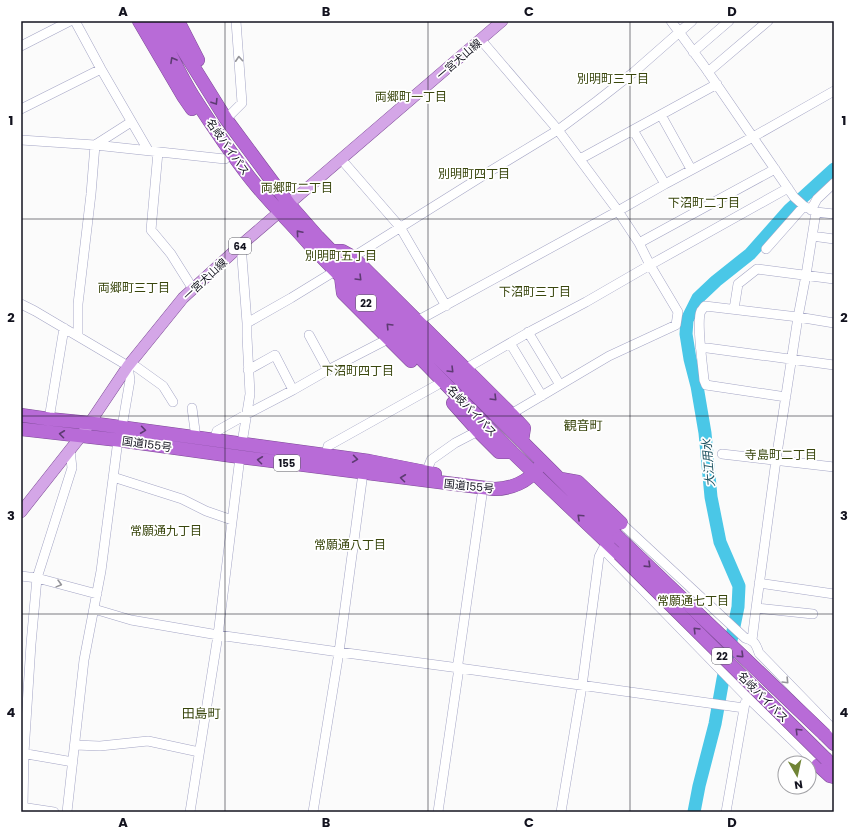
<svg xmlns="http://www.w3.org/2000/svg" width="855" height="833" viewBox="0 0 855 833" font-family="Poppins,'Noto Sans JP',sans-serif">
	<rect width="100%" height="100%" fill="#fbfbfb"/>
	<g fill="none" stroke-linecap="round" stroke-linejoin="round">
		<path stroke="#4ac7e7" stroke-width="13" d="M694 812 699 786 715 724 723 679 738 607 739 586 720 542 711 497 705 433 697 386 690 359 686 334 687 320 698 298 716 281 750 254 789 210 834 169"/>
		<defs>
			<path id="minor" d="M75 21 101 69 148 150
				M671 21 704 66 794 197 804 206 816 212 834 214
				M481 40 558 130 618 211 639 243 650 265 678 312 676 325 609 356 511 414
				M21 46 70 21
				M693 52 729 21
				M708 72 768 21
				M21 109 101 69
				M661 115 691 169
				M226 119 242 103 236 21
				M633 130 665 184
				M21 140 95 145 225 159
				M158 152 151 230 171 254 193 289
				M341 159 400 227 446 306
				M580 159 717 84
				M811 210 817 199 834 183
				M812 236 834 239
				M639 243 775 169
				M241 245 247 323V337L250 394 242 443
				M766 249 804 206
				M353 257 492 170 558 130 597 101 634 72 692 21
				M21 304 35 311 128 366 130 380 122 427
				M734 309 738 284 757 269 834 279
				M417 321 618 211 665 184 753 137 834 91
				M247 323 291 298 335 271
				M528 332 560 385
				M309 335 328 370
				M78 336V304L91 194 95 145 131 122
				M510 343 542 396
				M700 347 834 365
				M131 363 163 386 173 402
				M465 369 531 331 586 302 650 265 788 188
				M248 370 275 355 293 390
				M786 397 706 385 704 380C703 367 696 321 701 311 702 310 704 307 705 306L798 317 834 323
				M192 408 196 438
				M49 419 64 328
				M214 440 217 431 247 414 293 390 328 370 388 339
				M722 454 834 467
				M326 455 328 446 437 385
				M426 473 431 460 455 443 478 431
				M113 477 182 499 206 511 232 520
				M621 523 745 638C754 640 756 644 759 653L830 726 832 731 830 740
				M21 576 37 578 97 594
				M759 583 834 594
				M756 608 813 614
				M94 609 131 620 218 635 339 652 459 668 744 708
				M752 640 756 608 776 460 798 317 806 275 816 212
				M75 745 100 746 148 741 199 752
				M21 753 73 762
				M21 807 54 812
				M23 807 24 753 31 644 37 578 72 468 70 450
				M67 812 84 660 101 571 118 440
				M190 812 218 635 240 457
				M313 812 339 652 363 473
				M438 812 459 668 458 663 483 488
				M561 812 582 686 599 557 603 549 746 696 818 765
				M726 812 745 703"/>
			<path id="major" d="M21 512 81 436 128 366 183 298 241 245 502 21"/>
			<path id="highway" d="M139 21 183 96 192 109
				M152 21C167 45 178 72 193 96 211 124 230 152 250 178 268 201 290 222 309 244L512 452 619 554
				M165 21 226 119 263 169 289 204 318 237 352 272 619 538
				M178 21 198 60
				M333 251H342L353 257 511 414 524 428 522 441
				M341 277 343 293 411 361
				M453 403 478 431 499 452H510
				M21 415 49 419 90 423 369 461 435 474
				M21 429 118 440 240 457 494 489C511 489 528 482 538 468
				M561 479 578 482 621 523
				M825 735 834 744
				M826 759 834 767
				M818 765 830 776 834 777"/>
		</defs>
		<use href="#minor" stroke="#a4a5c5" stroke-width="10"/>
		<use href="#major" stroke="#7e4c97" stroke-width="12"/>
		<use href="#highway" stroke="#7e4c97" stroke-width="14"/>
		<use href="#minor" stroke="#fff" stroke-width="9"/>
		<use href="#major" stroke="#d4a6e7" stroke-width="11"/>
		<use href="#highway" stroke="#b86bd7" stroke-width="13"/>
		<defs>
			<path id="highway-bridge" d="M619 538 825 735
				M619 554 826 759"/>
		</defs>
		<use href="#highway-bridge" stroke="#7e4c97" stroke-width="14" stroke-linecap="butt"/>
		<use href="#highway-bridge" stroke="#b86bd7" stroke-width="13"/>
	</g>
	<defs><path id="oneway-chevron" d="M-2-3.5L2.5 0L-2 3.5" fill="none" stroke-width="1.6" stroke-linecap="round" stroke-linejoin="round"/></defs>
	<g stroke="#95959a">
		<use href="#oneway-chevron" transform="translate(239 59) rotate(-94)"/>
		<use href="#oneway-chevron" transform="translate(59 584) rotate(15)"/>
		<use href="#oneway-chevron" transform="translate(786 681) rotate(46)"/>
	</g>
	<g stroke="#5d3b72">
		<use href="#oneway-chevron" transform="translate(173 60) rotate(-119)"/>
		<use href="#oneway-chevron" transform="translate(215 102) rotate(58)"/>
		<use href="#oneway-chevron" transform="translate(299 233) rotate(-131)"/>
		<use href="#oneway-chevron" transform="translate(359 278) rotate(45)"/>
		<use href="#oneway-chevron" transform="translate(389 326) rotate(-134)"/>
		<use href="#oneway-chevron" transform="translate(451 370) rotate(45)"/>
		<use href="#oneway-chevron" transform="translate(494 398) rotate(45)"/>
		<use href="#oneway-chevron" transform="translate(143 430) rotate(8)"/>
		<use href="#oneway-chevron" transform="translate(62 434) rotate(-173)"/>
		<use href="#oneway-chevron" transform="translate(355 459) rotate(8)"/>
		<use href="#oneway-chevron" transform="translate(260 460) rotate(-173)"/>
		<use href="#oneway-chevron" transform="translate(403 478) rotate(-173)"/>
		<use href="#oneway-chevron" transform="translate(580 517) rotate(-137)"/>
		<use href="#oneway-chevron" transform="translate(648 565) rotate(44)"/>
		<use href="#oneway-chevron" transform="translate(696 630) rotate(-135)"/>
		<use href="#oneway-chevron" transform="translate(741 655) rotate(44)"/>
		<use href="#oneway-chevron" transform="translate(798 731) rotate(-135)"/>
	</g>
	<path fill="none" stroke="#13131f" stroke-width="1" stroke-opacity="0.55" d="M225 21V812M428 21V812M630 21V812M21 219H834M21 416H834M21 614H834"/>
	<g text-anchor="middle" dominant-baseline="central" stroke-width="3.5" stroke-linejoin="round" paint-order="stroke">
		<g fill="#fff" stroke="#5a5a62" stroke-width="1">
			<rect x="229" y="238" width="22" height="16" rx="3"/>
			<rect x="356" y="295" width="20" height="16" rx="3"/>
			<rect x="274" y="455" width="26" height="16" rx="3"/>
			<rect x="712" y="648" width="20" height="16" rx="3"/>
		</g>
		<g font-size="10" font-weight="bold" fill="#13131f">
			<text x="240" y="246">64</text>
			<text x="366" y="303">22</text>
			<text x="287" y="463">155</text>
			<text x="722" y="656">22</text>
		</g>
		<g font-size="11" fill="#13131f" stroke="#fff">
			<text transform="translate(459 59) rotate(-41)">一宮犬山線</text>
			<text transform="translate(228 147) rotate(55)">名岐バイパス</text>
			<text transform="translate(205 279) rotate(-43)">一宮犬山線</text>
			<text transform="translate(472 411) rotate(46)">名岐バイパス</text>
			<text transform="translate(147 444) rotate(8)">国道155号</text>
			<text transform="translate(469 486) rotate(6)">国道155号</text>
			<text transform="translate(763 697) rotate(45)">名岐バイパス</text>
		</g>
		<g font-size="12" fill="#39460d" stroke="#fff">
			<text x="613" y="78">別明町三丁目</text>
			<text x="411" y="96">両郷町一丁目</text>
			<text x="474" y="173">別明町四丁目</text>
			<text x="297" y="187">両郷町二丁目</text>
			<text x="704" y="202">下沼町二丁目</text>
			<text x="341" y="255">別明町五丁目</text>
			<text x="134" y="287">両郷町三丁目</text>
			<text x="535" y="291">下沼町三丁目</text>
			<text x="358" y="370">下沼町四丁目</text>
			<text x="781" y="454">寺島町二丁目</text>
			<text x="166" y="530">常願通九丁目</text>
			<text x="350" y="544">常願通八丁目</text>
			<text x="693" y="600">常願通七丁目</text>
		</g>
		<g font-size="12" font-style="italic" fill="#215563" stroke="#fff">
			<text transform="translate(708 463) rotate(-95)">大江用水</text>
		</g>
		<g font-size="13" fill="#39460d" stroke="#fff">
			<text x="583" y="425">観音町</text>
			<text x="201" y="713">田島町</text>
		</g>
	</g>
	<rect width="855" height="833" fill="none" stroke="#ffffff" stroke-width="44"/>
	<g transform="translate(797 775) rotate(171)"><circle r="19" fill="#ffffff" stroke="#a1a1a5"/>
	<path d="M0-3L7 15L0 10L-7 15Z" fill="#708435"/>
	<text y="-6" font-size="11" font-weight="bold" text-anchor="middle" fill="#13131f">N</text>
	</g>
	<rect x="22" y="22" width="811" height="789" fill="none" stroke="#13131f" stroke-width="1.5"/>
	<g font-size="13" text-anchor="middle" font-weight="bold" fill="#13131f">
		<text x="123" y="16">A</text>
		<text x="326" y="16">B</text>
		<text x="529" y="16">C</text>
		<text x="732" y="16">D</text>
		<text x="11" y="125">1</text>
		<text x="844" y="125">1</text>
		<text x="11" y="322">2</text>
		<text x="844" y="322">2</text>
		<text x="11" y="520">3</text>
		<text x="844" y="520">3</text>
		<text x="11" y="717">4</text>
		<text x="844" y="717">4</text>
		<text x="123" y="827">A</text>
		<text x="326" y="827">B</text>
		<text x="529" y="827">C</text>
		<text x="732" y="827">D</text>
	</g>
</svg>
